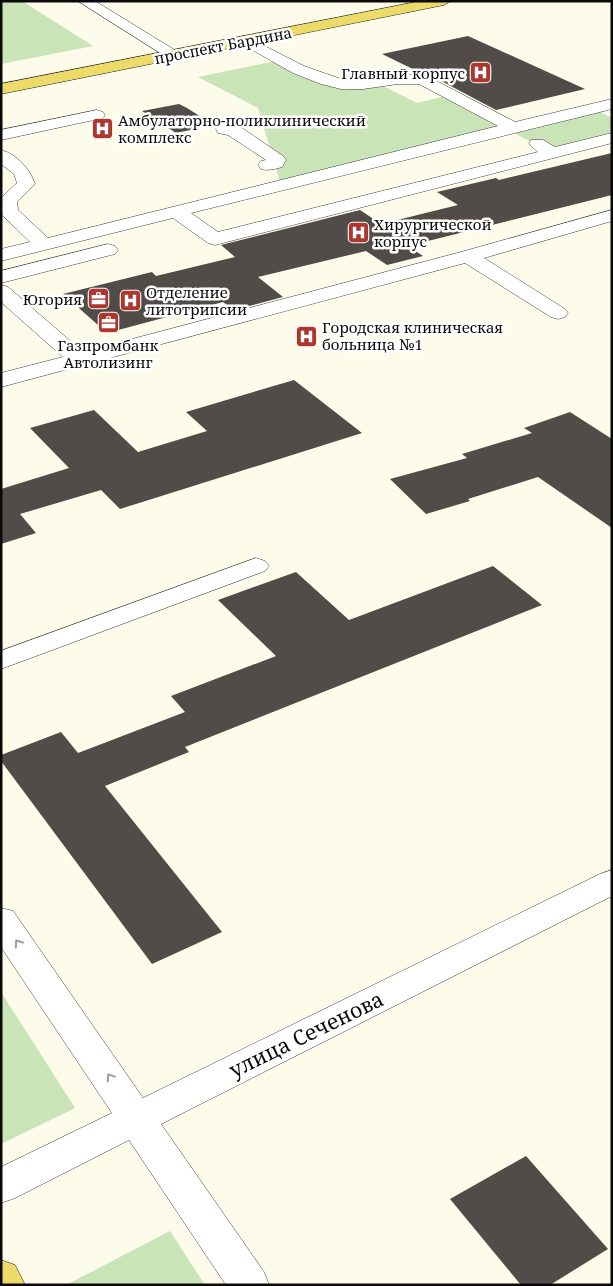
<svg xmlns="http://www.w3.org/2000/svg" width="613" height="1286" viewBox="0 0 613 1286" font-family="'Noto Serif',serif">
	<rect width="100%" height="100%" fill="#fdfbe9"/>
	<path fill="#c9e4b6" d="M1 1H22L93 46 1 64Z
		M281 60 345 90 377 83 417 103 450 95 513 127 592 108 612 118V135L553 153 506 129 281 186 258 108 198 77Z
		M1 992 75 1108 1 1144Z
		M170 1231 205 1285H66Z"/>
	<path fill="#514c47" d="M468 36 585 89 496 110 430 75 423 74 382 54Z
		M179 104 187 108 214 125 176 133 142 111Z
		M612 153V195L408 246 423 256 387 265 366 251 258 277 283 297 234 310 223 302 107 333 63 294 152 272 156 276 235 257 221 245 360 210 381 224 458 205 437 192 496 178 499 180Z
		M294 380 362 433 120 509 101 490 20 514 36 533 1 544V489L69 468 30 428 94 410 138 452 207 431 186 412Z
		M570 412 612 439V528L538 477 468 499 470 501 426 514 390 479 467 458 462 454 532 433 524 428Z
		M493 566 542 605 185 747 189 752 105 786 222 932 152 964 1 761V755L61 732 78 753 185 712 171 696 276 656 218 600 296 572 349 620Z
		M526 1156 608 1249 550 1285H521L450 1199Z"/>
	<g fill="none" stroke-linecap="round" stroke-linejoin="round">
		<defs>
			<path id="minor" d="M78 1H95L178 52 181 55 178 58H168Z
				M245 36 304 66 341 79 363 80 407 74 429 77 515 122 612 99V109L191 213 218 232 538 152 529 144 531 140H543L555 147 612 133V143L215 245 208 243 173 218 1 261V249L30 242 1 214V198L17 183 14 174 1 164V150C17 154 30 169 35 184L17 202 18 210 48 238 498 126 419 84H398L363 89H341L321 84 293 73 240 43 238 40 240 37Z
				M97 110 103 112 105 115 103 118 1 140V130Z
				M224 124 239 126 283 156 286 160 282 167C275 169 268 171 261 169L258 165 261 161 266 160 228 135 218 133 216 129 218 125Z
				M612 210V221L484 258 565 309 568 313 565 317 558 319 551 317 465 263 1 387V373L63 357 1 302V285L8 287 83 352 461 252Z
				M108 244 115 246 118 250 115 254 1 283V271Z
				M256 558 265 561 269 566 265 571 1 669V651Z
				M612 870V896L161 1124 264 1272 269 1285H226L129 1140 15 1198 1 1203V1167L112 1113 1 947V908L13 911 143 1098 600 874Z"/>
			<path id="major" d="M421 1H451L444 5 1 94V84Z
				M1 1260 15 1265 25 1285H1Z"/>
		</defs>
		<use href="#minor" stroke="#3d3d3d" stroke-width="1"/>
		<use href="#major" stroke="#1b1b1b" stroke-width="1"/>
		<use href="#minor" fill="#fff" fill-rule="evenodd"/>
		<use href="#major" fill="#eddb69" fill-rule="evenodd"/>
	</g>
	<defs><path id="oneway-chevron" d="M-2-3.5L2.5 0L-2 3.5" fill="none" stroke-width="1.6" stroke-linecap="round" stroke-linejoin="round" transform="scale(1.25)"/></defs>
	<g stroke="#9d9d9d">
		<use href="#oneway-chevron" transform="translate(18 943) rotate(-125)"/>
		<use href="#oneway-chevron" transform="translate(110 1077) rotate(-124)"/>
	</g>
	<defs>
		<symbol id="hospital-square" viewBox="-11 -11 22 22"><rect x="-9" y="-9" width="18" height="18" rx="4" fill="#ad362f" stroke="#fff"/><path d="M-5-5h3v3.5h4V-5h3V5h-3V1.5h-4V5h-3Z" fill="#fff"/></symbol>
		<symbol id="office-square" viewBox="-11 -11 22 22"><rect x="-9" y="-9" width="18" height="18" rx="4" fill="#ad362f" stroke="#fff"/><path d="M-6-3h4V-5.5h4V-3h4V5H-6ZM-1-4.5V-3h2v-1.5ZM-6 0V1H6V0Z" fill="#fff"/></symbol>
	</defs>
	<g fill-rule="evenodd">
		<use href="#hospital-square" x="468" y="60" width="25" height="25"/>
		<use href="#hospital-square" x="90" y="116" width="25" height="25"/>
		<use href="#hospital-square" x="346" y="220" width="25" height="25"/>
		<use href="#office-square" x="86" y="286" width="25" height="25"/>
		<use href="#hospital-square" x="118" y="288" width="25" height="25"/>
		<use href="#office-square" x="96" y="310" width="25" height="25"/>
		<use href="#hospital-square" x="294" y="324" width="25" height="25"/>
	</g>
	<g text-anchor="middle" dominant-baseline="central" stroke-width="5" stroke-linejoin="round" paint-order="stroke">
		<g font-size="15" fill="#0a0a0a" stroke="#fff">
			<text transform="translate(223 45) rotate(-11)">проспект Бардина</text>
		</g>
		<g font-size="15" fill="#0a0a0a" stroke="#fff" text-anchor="start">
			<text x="465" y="73" text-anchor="end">Главный корпус</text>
			<text x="118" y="120">Амбулаторно-поликлинический<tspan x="118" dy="17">комплекс</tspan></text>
			<text x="374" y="224">Хирургической<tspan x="374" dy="17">корпус</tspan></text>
			<text x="146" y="292">Отделение<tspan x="146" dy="17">литотрипсии</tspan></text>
			<text x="82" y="299" text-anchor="end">Югория</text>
			<text x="322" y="327">Городская клиническая<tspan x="322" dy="17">больница №1</tspan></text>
			<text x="108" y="345" text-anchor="middle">Газпромбанк<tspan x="108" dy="17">Автолизинг</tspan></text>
		</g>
		<g font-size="21" fill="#0a0a0a" stroke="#fff">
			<text transform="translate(306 1034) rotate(-26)">улица Сеченова</text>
		</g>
	</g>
	<rect width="613" height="1286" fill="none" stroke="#0a0a0a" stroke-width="5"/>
</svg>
